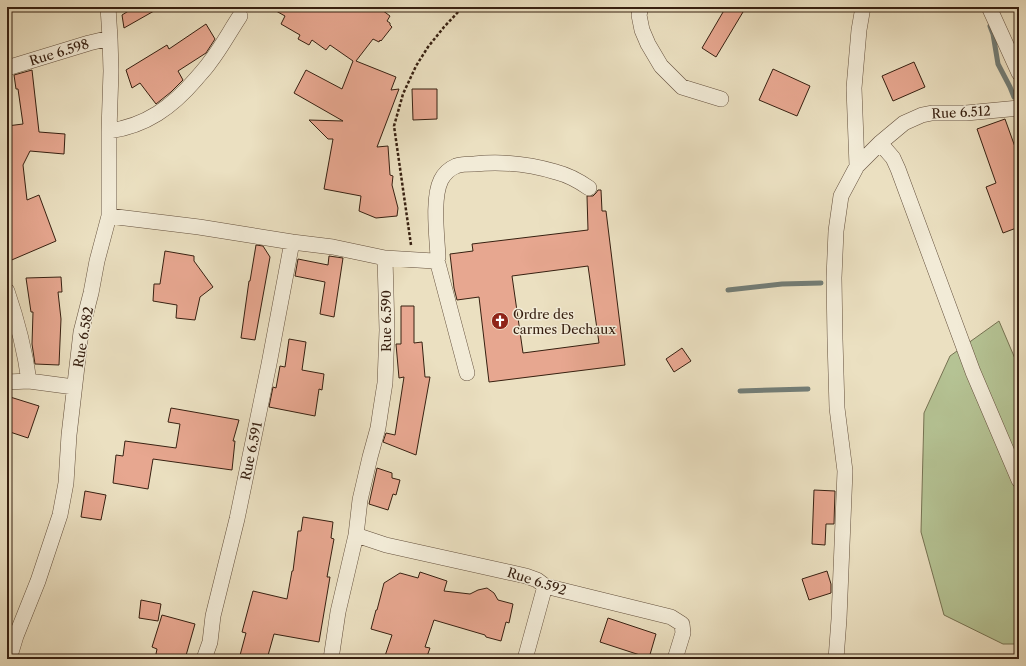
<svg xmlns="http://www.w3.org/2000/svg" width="1026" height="666" viewBox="0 0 1026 666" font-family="'Libre Caslon Text',serif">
	<rect width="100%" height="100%" fill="#ebe0c1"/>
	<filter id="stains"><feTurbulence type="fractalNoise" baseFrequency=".005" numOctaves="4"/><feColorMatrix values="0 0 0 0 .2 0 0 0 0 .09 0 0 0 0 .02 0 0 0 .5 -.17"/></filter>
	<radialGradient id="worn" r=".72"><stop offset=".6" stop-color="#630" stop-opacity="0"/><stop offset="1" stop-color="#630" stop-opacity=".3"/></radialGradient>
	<path fill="#b5c394" stroke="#767252" d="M999 321 1019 368V644H1003L944 615 921 532 924 413 950 356Z"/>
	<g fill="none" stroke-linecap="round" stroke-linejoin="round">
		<path stroke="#737d76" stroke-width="5" d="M990 26 993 34 998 64 1010 87 1014 97
			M728 290 782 284 821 283
			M740 391 808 389"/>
	</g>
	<path fill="#e7a790" stroke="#372011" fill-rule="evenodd" d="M135 7H161L124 28 122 15Z
		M269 7H378L390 16 387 21 390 23V25L392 27 381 41 380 40 379 42 373 39 356 61 396 77 391 90 399 89 377 147 388 146 390 175 393 176 392 185 398 208 397 216 376 218 359 211 361 196 324 189 333 139H328L309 120 343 121 294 93 306 70 342 89 353 61 330 45 326 50 312 40 309 45 298 39 300 35 281 24 285 16Z
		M726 7H734L743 12 716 57 702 48Z
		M206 24 215 39 206 53 178 71 183 80 171 92 156 104 140 83 132 88 126 70 167 45 169 49Z
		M914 62 925 87 893 101 882 76Z
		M773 69 810 86 797 116 759 100Z
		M32 70 39 132 65 134 64 154 30 151 23 165 27 200 39 195 56 241 7 262V126L23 124 18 89H16L14 75Z
		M412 89H437V119L413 120Z
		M1005 119 1019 158V227L1003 233 986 187 996 183 977 129Z
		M598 190H601L602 211H606L625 365 489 382 479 297 457 300 454 288 450 254 473 251 472 244 588 230 587 196H593L596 193ZM588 266 599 343 523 353 512 276Z
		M256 245 263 246 270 257 255 340 241 338 249 281H250Z
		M165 251 194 256V261L213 287 200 297 195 320 176 318 177 305 153 301 154 284H160Z
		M329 256 343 258 334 317 320 314 325 282 295 276 298 259 328 265Z
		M61 277 62 292H58L61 319 59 365 35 364 32 344 33 312H31L26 278Z
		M401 306H414V343L422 342 425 377H430L416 455 383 442 386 433 395 435 404 377 399 378 396 344H401Z
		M289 339 306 342 302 370 324 374 322 390 319 389 315 416 269 407 273 387 276 388 280 366 285 367Z
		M682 348 691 361 674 372 666 359Z
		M7 396 39 406 28 438 7 431Z
		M171 408 239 420 233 441H235L232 470 153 459 148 489 113 483 116 455 123 456 125 441 176 448 180 424 168 422Z
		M377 468 392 473V478L400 480 396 495 393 494 388 510 369 504Z
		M814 490 835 491 834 524H826L825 545 812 544Z
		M85 491 106 495 101 520 81 517Z
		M303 517 333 522 331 538 334 539 327 577H330L319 642 274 634 267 659H239L246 633 242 632 253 591 287 599 292 571H293L298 531H301Z
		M827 571 831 584V593L809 600 802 579Z
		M420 572 447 581 444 591 470 594 478 590 487 588 494 593 498 600 513 604 509 623 506 622 501 641 486 637 485 635 434 620 425 647 430 648 426 659H384L392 635 371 629 376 610H377L384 583 400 573 418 578Z
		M141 600 161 604 158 621 139 618Z
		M162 615 195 624 185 659H155L157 649 152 647Z
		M608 618 656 634 649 658 600 642Z"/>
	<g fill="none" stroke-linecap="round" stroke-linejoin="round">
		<defs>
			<path id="minor" d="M641 7 639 15 642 30 648 44 661 66 682 87 721 99
				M989 7 1019 73
				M7 68 89 43 110 38
				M109 131C146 126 172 107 196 79 201 73 206 68 210 62 221 48 230 31 240 16
				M880 143 893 158 898 169 973 372 1019 480
				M857 166 854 88 859 30 863 7
				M109 216 199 227 292 242 333 247 385 258 387 330 385 383 381 408 378 428 370 457 360 500 356 535 338 612 331 659
				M385 258 434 261 437 260
				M7 291C17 320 25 351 29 381
				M467 373 437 260 438 257C437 236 432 198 441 180 444 174 449 169 456 166 461 164 469 164 474 164 502 161 529 164 556 172 568 175 579 181 589 188
				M7 382 29 381 74 387
				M356 535 386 545 526 576 537 580 545 586 671 617 682 624 683 633 675 659
				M9 659 16 636 38 581 60 515 66 483 69 435 81 332 91 293 97 261 109 216V131L111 71 110 38 108 7
				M204 659 210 642 213 616 237 519 269 364 292 242
				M525 659 545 586
				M836 659 839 619 845 471 837 408 835 339 834 278 836 231 841 196 857 166 880 143 904 123 922 115 932 113H966L1019 108"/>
		</defs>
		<use href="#minor" stroke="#64503d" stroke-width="16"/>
		<path stroke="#372011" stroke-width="2.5" stroke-dasharray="3 2" stroke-linecap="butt" d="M411 245 394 126 403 94 416 66 428 47 444 27 460 10"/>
		<use href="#minor" stroke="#f2ebd7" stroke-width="15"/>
	</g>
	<defs>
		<symbol id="church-disc" viewBox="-11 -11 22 22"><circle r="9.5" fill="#8f2418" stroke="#f2ebd7"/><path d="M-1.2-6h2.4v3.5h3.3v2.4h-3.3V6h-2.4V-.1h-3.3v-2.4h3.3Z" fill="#fff"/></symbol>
	</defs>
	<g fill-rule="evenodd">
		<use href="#church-disc" x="490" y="311" width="20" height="20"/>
	</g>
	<g text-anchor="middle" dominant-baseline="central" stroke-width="3" stroke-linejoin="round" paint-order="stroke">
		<g font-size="13" fill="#372011" stroke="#f2ebd7">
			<text transform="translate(59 52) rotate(-17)">Rue 6.598</text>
			<text transform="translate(961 112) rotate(-3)">Rue 6.512</text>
			<text transform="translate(386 321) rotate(-90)">Rue 6.590</text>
			<text transform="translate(83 337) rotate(-80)">Rue 6.582</text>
			<text transform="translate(251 451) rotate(-78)">Rue 6.591</text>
			<text transform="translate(537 581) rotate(18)">Rue 6.592</text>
		</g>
		<g font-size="13" fill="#372011" stroke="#f2ebd7" text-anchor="start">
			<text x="513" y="314">Ordre des<tspan x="513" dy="15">carmes Dechaux</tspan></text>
		</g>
	</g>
	<rect width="1026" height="666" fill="none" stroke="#ebe0c1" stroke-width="24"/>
	<rect x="8" y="8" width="1010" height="650" fill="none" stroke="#372011" stroke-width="2"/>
	<rect x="12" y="12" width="1002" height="642" fill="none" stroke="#372011"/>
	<rect width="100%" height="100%" filter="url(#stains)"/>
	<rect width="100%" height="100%" fill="url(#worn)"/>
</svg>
